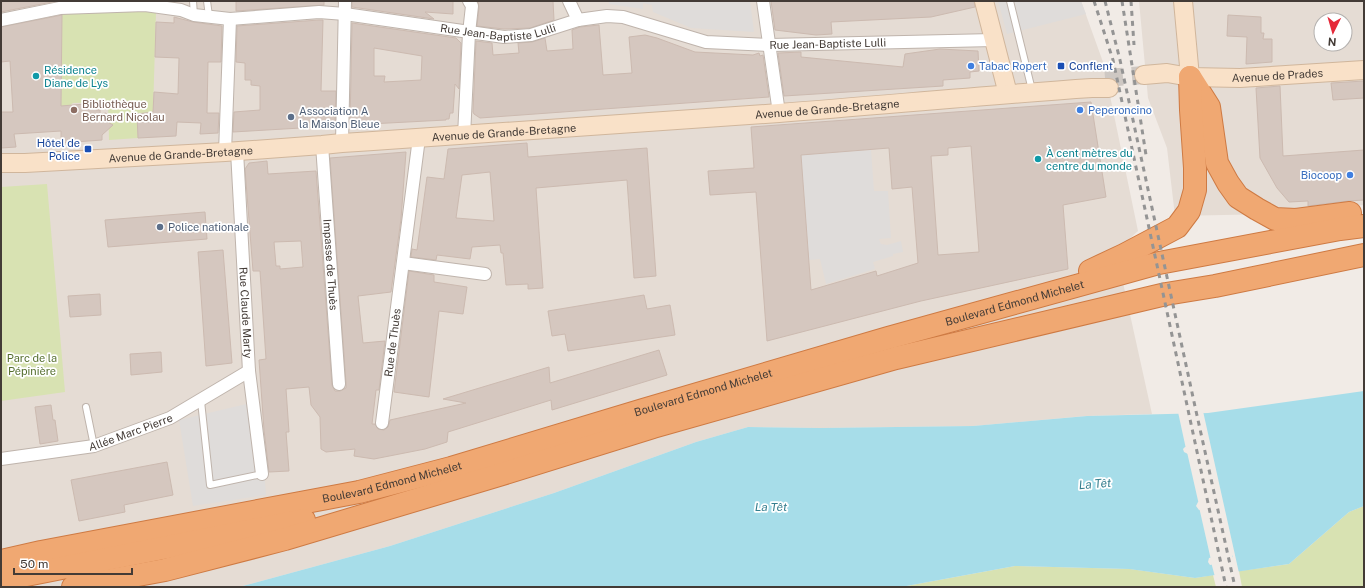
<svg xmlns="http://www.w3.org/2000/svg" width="1365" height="588" viewBox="0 0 1365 588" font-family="'Public Sans',sans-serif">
	<rect width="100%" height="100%" fill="#f1ebe6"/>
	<path fill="#e5dcd4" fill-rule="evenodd" d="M1 1H1081L1103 62 1138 231 1116 251 1152 414 1086 416 973 426 820 428 748 427 696 442 554 493 390 546 239 587H1Z
		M1139 1H1364V205L1273 214 1175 216 1167 148 1148 98ZM1321 20H1345V44H1321Z"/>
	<path fill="#d8e2b2" d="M113 11 156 12 153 112 137 114 138 138 109 140 108 102 73 103 61 112 62 12Z
		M47 184 65 392 1 401V187Z
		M1364 506V587H1242L1239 571 1289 564 1349 512Z
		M1015 566 1130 569 1195 578 1213 575 1216 587H901Z"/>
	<path fill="#dfdcda" d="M609 1H750L754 32 691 28 653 12 652 5 643 3V9L609 4Z
		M998 1H1081L1086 14 1007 34Z
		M871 150 874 191H888L891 238 879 239 880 242 881 244 887 245 901 241 903 252 893 254V256L873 262 875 269 826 284 820 259 809 260 801 155Z
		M259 401 266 495 193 506 179 420Z"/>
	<path fill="#a7dde9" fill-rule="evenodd" d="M1364 391V506L1349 512 1289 564 1195 578 1129 569 1015 566 901 587H239L390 546 554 493 696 442 748 427 820 428 973 426 1087 416 1208 413ZM1208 441 1210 448 1188 454 1184 452 1183 449 1185 447ZM1219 498 1222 504 1221 505 1199 510 1196 506 1198 502ZM1232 553 1233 560 1210 565 1208 562 1209 558Z"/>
	<path fill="#f1ebe6" d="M1203 411 1239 573 1215 577 1211 562 1233 557 1232 555 1211 560 1199 507 1221 503 1219 500 1199 505 1187 452 1208 447 1209 445 1207 443 1186 449 1178 412Z"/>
	<path fill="#d5c7bf" stroke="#ccbab0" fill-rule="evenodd" d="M1 1H57L1 12Z
		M236 1H324V5L236 11Z
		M352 1H453V14L425 12 434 19 352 7Z
		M478 1H553L554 20 530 28 504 29 477 26 479 7Z
		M771 1H974L975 7 931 17 831 22 832 34 816 35 775 30Z
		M62 15 61 106 85 104 90 106H96V110H100V114L106 113V121L113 125 102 135V140L61 143V131L14 134 16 147 1 148V112H13L10 61 1 62V27Z
		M1228 15 1261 17V33H1264L1263 39H1272V62L1246 64 1247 37 1227 36Z
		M174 17 193 22 222 26 221 62H208L207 113H219L218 133 200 134 201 123 177 122 176 136 138 138 137 114 153 112 154 92 178 94 179 58 155 57 156 22 174 23Z
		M319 20H323L321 91H336L335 126 233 132 234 112 260 110V86L251 85V80H245V63L236 62 237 26Z
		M352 23 456 38 461 43 459 89 455 84 453 113H450L449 119H446V120L350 125ZM374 48 422 56 421 80 384 82 385 76H374Z
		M599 25 603 75 632 73 629 37 645 35 657 38 695 52 753 55 759 53 760 56 763 55 769 97 480 118 474 114 473 112 476 41 492 43 493 55 519 53 518 43 532 42 545 38 547 51 573 49 572 30 580 27Z
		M940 49 978 51 979 71 970 72V78L943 80V86L784 96 778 53 801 52V57L903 67 905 54Z
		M1364 81V98L1333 100 1331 83Z
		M1280 86 1283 156 1364 150V200L1348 201 1308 206V201L1289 202 1277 188 1260 158 1256 88Z
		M1091 102 1106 197 1063 205 1068 269 921 301 767 341 756 192 710 195 708 171 754 168 751 127ZM971 146 979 252 938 255 931 156 948 155V148ZM889 148 892 189 912 187 918 263 877 276 876 271 811 290 801 155Z
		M527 143 528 157 647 148 656 276 634 278 627 180 536 188 543 288 528 289V284L506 285 503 253H501L500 245 472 247 470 259 437 255 436 260 411 257 412 249 417 250 427 177 444 179 448 149ZM490 172 494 221 456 218 462 175Z
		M406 152 401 219 391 292 358 296 363 343 385 341 379 390H376L372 424H375L378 429 384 430 388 427 390 420 466 403 443 399 549 367 550 383 659 350 667 375 552 410 551 400 448 432 447 442 425 449 374 459 354 456 355 449 326 452 321 449 320 417 311 405 309 387 286 389 289 432H286L289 471 269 472 264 430 259 360 266 359 260 271H253L245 169 249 163 267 161 268 174 316 171 332 385 335 391H340L346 388V383L330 158ZM301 241 303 267 280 269V266H276L274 242Z
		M205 212 207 239 108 247 105 220Z
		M223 250 232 363 206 366 198 252Z
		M409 271 434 275V282L467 287 463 314 439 311 429 397 394 392Z
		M100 294 101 315 70 317 68 296Z
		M644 295 647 309 670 305 675 335 568 351 565 334 552 336 548 311Z
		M161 352 162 372 131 375 130 354Z
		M51 405 53 420H55L58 441 40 444 35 407Z
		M167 462 173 495 124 505 125 512 79 521 71 480Z"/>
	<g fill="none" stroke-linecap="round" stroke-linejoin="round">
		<path stroke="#cec8c3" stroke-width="18" stroke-dasharray="18 9" stroke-linecap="butt" d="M1105 78 1144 75"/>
		<defs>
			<path id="lane" d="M193 1 194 15
				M207 1 209 16
				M1010 1 1032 90
				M201 401 210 485 262 474
				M86 407 94 446"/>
			<g id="street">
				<path d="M569 1 578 20"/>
				<path d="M763 1 779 113"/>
				<path id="s1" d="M1 20 60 8 145 5 181 10 194 15 230 19 319 12 345 14 504 37 531 35 578 20 607 16 623 17 706 42 770 45 994 40"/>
				<path d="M464 136 469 33 472 6 469 1"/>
				<path d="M342 143 345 1"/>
				<path id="s2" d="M322 145 339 384"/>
				<path id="s3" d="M237 151 249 371 262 474"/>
				<path d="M225 152 230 19"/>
				<path d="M403 263 485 274"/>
				<path id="s4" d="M382 423 419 138"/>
				<path id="s5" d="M1 459 94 446 170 418 249 371"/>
			</g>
			<g id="secondary">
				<path d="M984 1 1008 94"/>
				<path d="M1183 1 1190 77"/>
				<path id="s6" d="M1144 75 1167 73 1190 77 1240 78 1364 70"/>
				<path id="s7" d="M1 163H25L225 152 322 145 342 143C488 134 634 124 779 113 884 105 987 95 1092 88H1109"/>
			</g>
			<g id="highway">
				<path d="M1190 77 1209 107 1217 163 1228 183 1238 197 1257 209 1275 219 1296 220 1350 213"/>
				<path d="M1090 271 1124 255 1177 227 1189 211 1195 190V168L1191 110 1190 77"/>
				<path id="s8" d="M1 561 41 552 359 492 451 468 643 410 888 338 1159 263 1340 229 1364 226"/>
				<path d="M1 580 304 520"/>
				<path d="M73 587 165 570 285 539 499 475 653 427 896 358 1166 294 1215 286 1364 255"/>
			</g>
		</defs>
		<use href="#lane" stroke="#bfb4ac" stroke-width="8"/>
		<use href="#street" stroke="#bfb4ac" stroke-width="14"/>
		<use href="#secondary" stroke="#d0b69c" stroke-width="20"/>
		<use href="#highway" stroke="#ce7a43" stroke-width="24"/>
		<use href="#lane" stroke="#fff" stroke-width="6"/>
		<use href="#street" stroke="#fff" stroke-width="12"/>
		<use href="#secondary" stroke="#f9e1c8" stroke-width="18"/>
		<use href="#highway" stroke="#f0a872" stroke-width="22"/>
		<path stroke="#949494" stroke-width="3" stroke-dasharray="5 5" stroke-linecap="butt" d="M1094 1 1113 60 1226 587
			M1105 1 1120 60 1196 411 1235 587
			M1122 1 1146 155
			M1131 1 1134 45"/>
	</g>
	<g fill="#3f7fe0" stroke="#fff" stroke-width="1.5">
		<circle cx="971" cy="66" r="4"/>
		<circle cx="1080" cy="110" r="4"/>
		<circle cx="1350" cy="175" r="4"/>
	</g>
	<g fill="#1a4fb4" stroke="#fff" stroke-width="1.5">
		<rect x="1057" y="62" width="8" height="8" rx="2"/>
		<rect x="84" y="145" width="8" height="8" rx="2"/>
	</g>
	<g fill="#0f9aa8" stroke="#fff" stroke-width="1.5">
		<circle cx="36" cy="76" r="4"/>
		<circle cx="1038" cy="159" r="4"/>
	</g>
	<circle fill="#8d6e63" stroke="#fff" stroke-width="1.5" cx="74" cy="110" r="4"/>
	<g fill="#5c6f8a" stroke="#fff" stroke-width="1.5">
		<circle cx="291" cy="117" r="4"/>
		<circle cx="160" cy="227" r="4"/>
	</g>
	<g text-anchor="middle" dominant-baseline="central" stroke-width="3.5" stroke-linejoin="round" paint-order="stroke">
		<g font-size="11" fill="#433b36" stroke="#fff">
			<text stroke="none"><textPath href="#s1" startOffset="502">Rue Jean-Baptiste Lulli</textPath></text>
			<text stroke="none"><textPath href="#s1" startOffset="838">Rue Jean-Baptiste Lulli</textPath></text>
			<text stroke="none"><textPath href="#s6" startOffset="134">Avenue de Prades</textPath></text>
			<text stroke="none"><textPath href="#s7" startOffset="828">Avenue de Grande-Bretagne</textPath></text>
			<text stroke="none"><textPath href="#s7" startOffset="504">Avenue de Grande-Bretagne</textPath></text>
			<text stroke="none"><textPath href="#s7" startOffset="180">Avenue de Grande-Bretagne</textPath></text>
			<text stroke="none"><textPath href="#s2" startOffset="120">Impasse de Thuès</textPath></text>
			<text stroke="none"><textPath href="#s8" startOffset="1047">Boulevard Edmond Michelet</textPath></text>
			<text stroke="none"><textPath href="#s3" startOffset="162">Rue Claude Marty</textPath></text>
			<text stroke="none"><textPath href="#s4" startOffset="81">Rue de Thuès</textPath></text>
			<text stroke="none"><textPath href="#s8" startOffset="723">Boulevard Edmond Michelet</textPath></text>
			<text stroke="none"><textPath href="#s5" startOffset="133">Allée Marc Pierre</textPath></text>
			<text stroke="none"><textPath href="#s8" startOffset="399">Boulevard Edmond Michelet</textPath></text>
		</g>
		<g font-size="11" fill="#366cbe" stroke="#fff" text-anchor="start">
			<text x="979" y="66">Tabac Ropert</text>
			<text x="1088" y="110">Peperoncino</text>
			<text x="1342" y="175" text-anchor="end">Biocoop</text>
		</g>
		<g font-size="11" fill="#164399" stroke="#fff" text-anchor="start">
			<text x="1069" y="66">Conflent</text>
			<text x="80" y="143" text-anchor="end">Hôtel de<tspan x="80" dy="13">Police</tspan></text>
		</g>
		<g font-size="11" fill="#0d838f" stroke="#fff" text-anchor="start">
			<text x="44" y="70">Résidence<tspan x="44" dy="13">Diane de Lys</tspan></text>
			<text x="1046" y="153">À cent mètres du<tspan x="1046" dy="13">centre du monde</tspan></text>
		</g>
		<g font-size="11" fill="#785e54" stroke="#fff" text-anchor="start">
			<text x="82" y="104">Bibliothèque<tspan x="82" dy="13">Bernard Nicolau</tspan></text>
		</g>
		<g font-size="11" fill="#4e5e75" stroke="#fff" text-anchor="start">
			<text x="299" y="111">Association A<tspan x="299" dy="13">la Maison Bleue</tspan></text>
			<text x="168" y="227">Police nationale</text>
		</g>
		<g font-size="11" fill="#566f2f" stroke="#fff">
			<text x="32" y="358">Parc de la<tspan x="32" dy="13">Pépinière</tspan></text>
		</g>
		<g font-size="12" font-style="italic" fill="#347e8e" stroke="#fff">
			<text transform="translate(1095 484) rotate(-4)">La Têt</text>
			<text x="771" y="507">La Têt</text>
		</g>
	</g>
	<rect width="1365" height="588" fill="none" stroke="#433b36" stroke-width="4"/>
	<g transform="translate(1333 32) rotate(185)"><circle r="19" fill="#ffffff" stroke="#b4b1af"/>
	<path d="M0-3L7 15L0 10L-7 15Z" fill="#e52939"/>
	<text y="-6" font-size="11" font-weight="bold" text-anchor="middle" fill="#433b36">N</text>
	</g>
	<path d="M14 568v6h118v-6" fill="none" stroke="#433b36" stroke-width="2"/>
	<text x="20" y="568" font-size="12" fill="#433b36" stroke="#ffffff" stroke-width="3" paint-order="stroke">50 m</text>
</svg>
